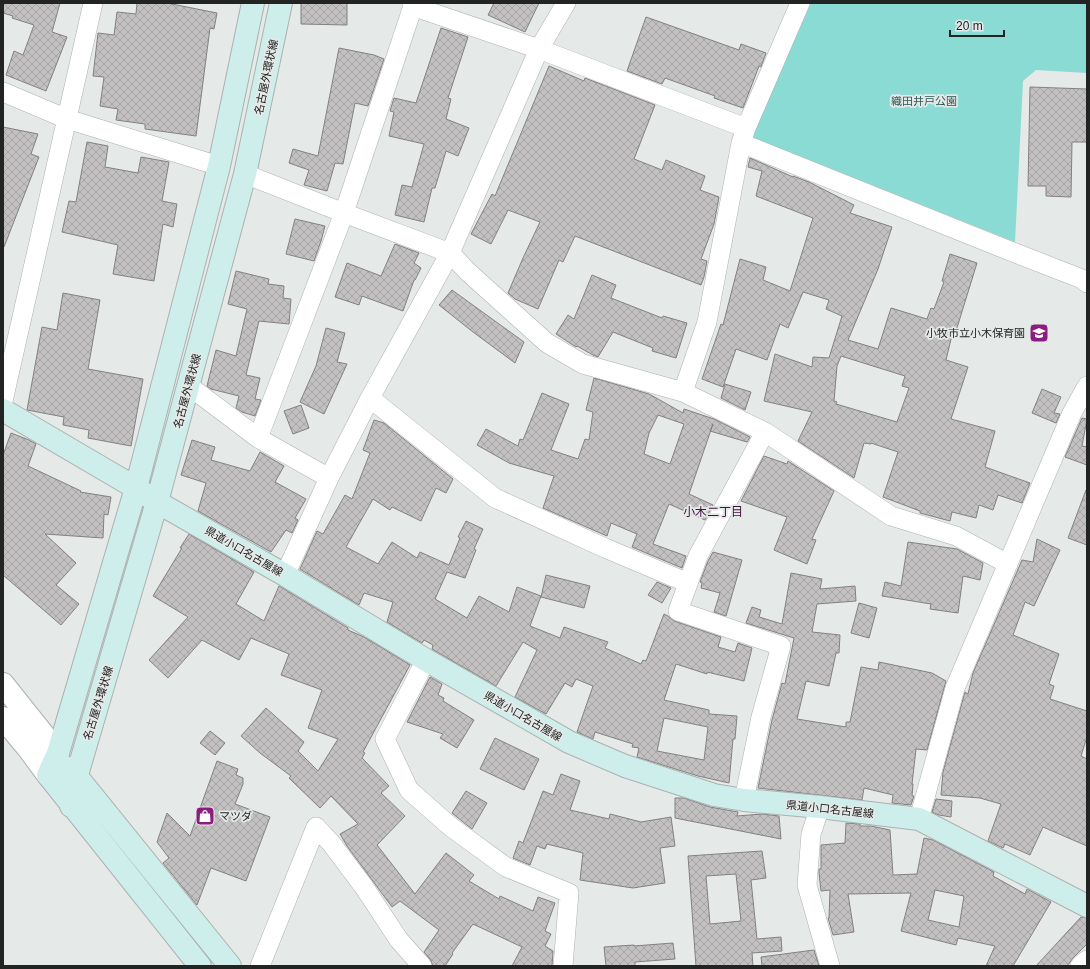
<svg xmlns="http://www.w3.org/2000/svg" width="1090" height="969" viewBox="0 0 1090 969" font-family="Helvetica,'Noto Sans JP',sans-serif">
	<defs>
		<pattern id="building-cross-hatch" width="8" height="8" patternUnits="userSpaceOnUse"><rect width="8" height="8" fill="#c3c0c2"/><path d="M0 0l8 8M0 8l8-8" fill="none" stroke="#a7a5a6"/></pattern>
	</defs>
	<rect width="100%" height="100%" fill="#e5e9e8"/>
	<path fill="#89dbd4" d="M811 3H1087V73L1036 70 1023 81 1015 242 751 137Z"/>
	<path fill="url(#building-cross-hatch)" stroke="#838082" fill-rule="evenodd" d="M3 3H60L52 32 67 37 46 91 6 75 14 51 23 55 34 25 12 18 13 16 3 13Z
		M137 3H167L217 13 214 29 210 28 196 136 145 129V124L116 120 118 109 100 106 104 77 93 76 98 33 114 35 117 12 136 14Z
		M301 3H347V25L301 24Z
		M494 3H539L525 32 488 15Z
		M646 17 739 50 741 44 766 53 761 67 759 66 743 108 714 98 715 96 665 78 662 84 627 71Z
		M441 28 468 37 448 98 451 99 446 119 469 128 458 156 446 151 435 188H432L424 222 395 215 402 185 412 187 424 144 389 136 394 112 390 111 394 98 416 103Z
		M339 48 374 55 384 59 368 106 355 103 343 164 335 163 327 191 304 185 309 170 289 163 293 149 318 156Z
		M549 66 584 81 585 78 655 105 634 159 662 170 666 160 705 176 700 190 719 197 714 224 701 259 707 261 704 277 701 285 575 236 563 262 559 260 538 309 515 299 508 293 523 258 540 222 508 210 491 244 471 234 492 194 495 196Z
		M1030 87 1087 89V142H1072L1071 197 1046 196V186H1028Z
		M3 127 38 134 31 154 39 157 4 247H3Z
		M87 142 108 146 105 167 138 173 141 157 169 162 162 201 177 204 173 227 163 224 154 281 113 274 118 245 62 232 69 201 76 202Z
		M750 158 793 177V176L809 182 854 205 850 213 892 227 878 269 848 340 878 349 891 308 927 319 931 308 934 309 944 282 942 281 950 254 977 263 956 331H953L946 360 968 367 951 419 995 431 985 467 1030 483 1022 503 998 495 993 510 979 505 976 518 952 512 950 521 920 513V511L883 497 898 452 871 443V444L864 443 854 478 798 441 812 412 764 401 775 354 812 367 813 357 829 358 842 316 826 309 829 300 803 292 788 328 780 324 767 360 736 349 723 387 702 379 721 324 723 325 740 259 766 267 763 280 790 291 813 218 756 196 762 171 748 167ZM841 356 905 376 902 386 909 388 897 422 836 404 837 402 834 401 837 366Z
		M295 219 325 226 321 241 314 261 286 254Z
		M395 244 419 253 414 263 421 268 415 280H414L403 311 362 296 359 305 335 297 347 263 381 276Z
		M236 271 269 279 268 284 284 286 283 298 291 299 289 324 259 321 246 375 260 378 255 399 261 400 255 416 242 412 236 408 239 396 211 389 207 386 216 350 236 356 247 309 228 304Z
		M592 275 616 285 611 298 662 318 663 316 687 323 676 358 652 351 653 348 613 332 598 357 593 355 577 346 576 347 556 334 568 315 574 319Z
		M452 290 524 342 515 363 473 332 439 305Z
		M63 293 100 300 88 369 143 379 131 446 88 438 89 430 63 425 64 417 27 410 42 327 57 330Z
		M326 328 345 333 337 362 347 364 324 414 300 402 316 366Z
		M594 378 649 394 683 413 684 409 714 419 750 437 747 442 710 431 713 424 689 494 713 505 705 520 669 504 653 544 686 556 682 568 632 547 637 534 611 523 607 536 543 508 554 476 509 463 477 445 486 429 518 446 520 439 523 440 542 393 569 404 551 450 578 459 585 439 589 440 593 412 586 410ZM658 415 684 424 670 464 644 454 649 433Z
		M725 384 751 392 745 410 721 398Z
		M1042 389 1061 397 1054 413 1060 414 1056 423 1032 413Z
		M301 405 309 428 293 434 284 411Z
		M1082 418 1087 419 1082 446 1087 447V465L1065 457Z
		M374 420 384 423 453 479 446 493 436 488 421 521 392 507 390 510 373 499 346 547 378 564 392 542 417 558 420 552 449 565 460 538 458 537 466 521 483 529 474 549 476 550 465 578 447 572 435 599 467 618 479 596 509 612 517 587 541 596 530 626 560 638 564 627 608 642 605 648 641 664 643 660 646 661 664 614 668 616 674 621 721 637 718 647 735 652 738 643 752 648 744 681 707 672V674L676 664 664 700 709 710V714L737 716 735 739H733L729 783 698 776 637 757 639 748 632 747 633 744 595 732 593 739 577 732 593 686 576 679 572 687 565 683 546 714 515 697 537 650 523 642 496 686 432 649 433 645 424 640 422 643 387 622 393 602 364 593 359 605 300 569 317 531 323 534 345 495 352 499 370 453 363 450ZM664 718 708 727 704 760 657 751Z
		M11 433 29 440 36 444 28 466 81 491 80 492 111 497 108 515 104 514 103 538 45 534 76 563 56 585 79 604 61 625 3 575V455Z
		M192 440 215 447 211 460 250 471 260 452 284 466 275 482 306 499 295 518 298 520 292 533 286 530 271 552 198 511 206 483 181 475Z
		M764 456 787 464 788 461 834 491 812 539 816 540 807 564 774 550 787 517 741 501Z
		M1086 490 1087 491V545L1068 538Z
		M189 534 254 572 236 604 264 621 279 586 348 628V630L364 637 410 665 363 752 365 753 362 758 389 786 381 793 405 816 377 845 415 894 446 853 474 875 469 881 499 899 500 896 533 911 538 897 555 903 545 931 551 934 545 946 553 951 552 966H512L522 947 473 924 452 953 453 954 445 966H433L430 959 424 952 439 930 400 901 392 907 347 846 340 834 358 824 331 796 320 808 289 778 291 776 260 753 241 736 266 708 304 742 298 751 318 771 338 739 308 728 322 690 281 675 289 654 251 638 239 660 202 640 168 678 149 660 188 617 153 596 182 548H180Z
		M1037 539 1060 550 1034 606 1025 602 1013 635 1059 654 1049 684 1054 686 1050 699 1087 711V737L1081 756 1087 759V846L1043 827 1030 855 1005 844 1003 848 988 841 1001 804 980 798 941 795 943 772 965 692 968 694 973 673 1022 560 1033 562Z
		M908 542 957 549 983 563 980 580 963 576 958 613 930 609 931 604 882 596 885 582 901 586Z
		M713 552 742 560 726 616 714 612 720 593 701 588 702 583 700 582 708 561Z
		M791 573 822 579 820 589 855 586 856 601 817 604 812 632 840 635 839 653H836L829 686 806 681 797 719 846 727V722H850L861 667 878 670 879 662 932 673 946 681 927 750 916 749 912 784H913L912 796H914L911 805 892 803 893 795 864 788 862 800 758 788 772 720 782 683 785 684 794 638 746 623 752 607 761 610 759 617 782 624Z
		M546 575 590 586 584 608 541 597Z
		M657 582 671 588 662 603 648 595Z
		M859 603 877 608 869 638 851 633Z
		M430 677 442 684 438 695 444 698 443 701 474 720 457 748 440 738 443 734 407 722Z
		M210 731 225 743 215 755 200 743Z
		M495 738 539 759 524 790 480 769Z
		M217 761 238 769 236 775 243 778V784L235 804 270 817 246 881 211 868 197 905 163 863 169 858 157 842 167 813 190 836Z
		M561 774 580 781 570 810 609 819 610 814 641 822 671 817 675 846 660 848 665 883 633 888 580 880 583 853 547 844 545 849 537 846 530 865 513 858 519 841 523 843 543 791 553 795Z
		M466 791 487 803 472 829 452 813Z
		M675 798H684L710 807 738 812 737 816 762 814 779 816 781 839 675 818Z
		M936 799 952 801 951 817 939 815 932 812Z
		M846 823 860 824V826H871L890 830 893 875 917 874 924 838 933 840 994 872 993 876 1025 894 1027 889 1051 902 1013 966H986L995 946 958 938 956 945 901 931 911 893 848 894 854 932 833 935 828 918H829L830 890 821 891 819 873V869H821V845L845 843ZM935 890 964 896 959 927 928 920Z
		M762 851 766 878 751 880 757 939 781 937 782 951 752 953 753 966H696L688 856ZM736 874 741 921 710 924 706 876Z
		M1081 917 1087 918V944L1073 958 1067 966H1036Z
		M673 943 675 959 635 962V966H606L604 947 634 945V946Z
		M814 950 819 966H762L761 957Z"/>
	<g fill="none" stroke-linecap="round" stroke-linejoin="round">
		<defs>
			<path id="minor" d="M412 6 539 49 746 128
				M3 92 67 119 219 166
				M741 143 1000 247 1082 279 1087 283
				M245 174 344 213 450 253 468 272 547 343 583 364 683 392 765 432 891 516 956 536 1008 564
				M189 386 258 438 329 478
				M683 392 707 322 741 143 746 128 800 3
				M370 398 495 498 605 548 688 583
				M3 401 93 3
				M258 438 344 213 414 3
				M285 575 329 478 370 398 450 253 539 49 566 3
				M426 660 385 739 409 790 451 827 506 867 569 893 563 966
				M744 800 761 717 781 646 678 611 698 556 765 432
				M820 807 811 834 807 885 830 966
				M919 819 955 688 1072 413 1087 386
				M260 966 316 827 331 843 364 887 399 940 422 966
				M1080 966 1087 960"/>
			<path id="tertiary" d="M3 684 58 753
				M3 718 28 748 48 775"/>
			<path id="secondary" d="M3 410 136 488 157 502 285 575 426 660 569 742 625 766 714 795 744 800 820 807 919 819 1087 906
				M70 768 230 966
				M71 806 77 775 157 502 245 174 281 3
				M200 966 48 775 58 753 136 488 219 166 253 3"/>
		</defs>
		<use href="#minor" stroke="#adb1b0" stroke-width="20"/>
		<use href="#tertiary" stroke="#adb1b0" stroke-width="24"/>
		<use href="#secondary" stroke="#adb1b0" stroke-width="24"/>
		<use href="#minor" stroke="#fff" stroke-width="19"/>
		<use href="#tertiary" stroke="#fff" stroke-width="22"/>
		<use href="#secondary" stroke="#cdeeeb" stroke-width="22"/>
	</g>
	<defs>
		<symbol id="school-square" viewBox="-11 -11 22 22"><rect x="-9" y="-9" width="18" height="18" rx="4" fill="#8c1c7f" stroke="#e5e9e8"/><path d="M0-5L7-2L0 1L-7-2ZM-4 1L0 2.5L4 1V4Q0 6-4 4Z" fill="#fff"/></symbol>
		<symbol id="shop-square" viewBox="-11 -11 22 22"><rect x="-9" y="-9" width="18" height="18" rx="4" fill="#8c1c7f" stroke="#e5e9e8"/><path d="M-5-2.5h2.3a2.7 3.5 0 0 1 5.4 0H5L5.5 6h-11ZM-1.5-2.5h3a1.5 2.3 0 0 0-3 0Z" fill="#fff"/></symbol>
	</defs>
	<g fill-rule="evenodd">
		<use href="#school-square" x="1028" y="322" width="22" height="22"/>
		<use href="#shop-square" x="194" y="805" width="22" height="22"/>
	</g>
	<g text-anchor="middle" dominant-baseline="central" stroke-width="3.5" stroke-linejoin="round" paint-order="stroke">
		<g font-size="11" fill="#222423" stroke="#e5e9e8">
			<text transform="translate(266 77) rotate(-78)">名古屋外環状線</text>
			<text transform="translate(187 391) rotate(-75)">名古屋外環状線</text>
			<text transform="translate(244 551) rotate(30)">県道小口名古屋線</text>
			<text transform="translate(98 703) rotate(-73)">名古屋外環状線</text>
			<text transform="translate(523 716) rotate(30)">県道小口名古屋線</text>
			<text transform="translate(830 809) rotate(6)">県道小口名古屋線</text>
		</g>
		<g font-size="11" fill="#2c5955" stroke="#e5e9e8">
			<text x="924" y="101">織田井戸公園</text>
		</g>
		<g font-size="11" fill="#222423" stroke="#e5e9e8" text-anchor="end">
			<text x="1025" y="333">小牧市立小木保育園</text>
			<text x="219" y="816" text-anchor="start">マツダ</text>
		</g>
		<g font-size="12" fill="#46113f" stroke="#e5e9e8">
			<text x="713" y="512">小木二丁目</text>
		</g>
	</g>
	<rect width="1090" height="969" fill="none" stroke="#222423" stroke-width="8"/>
	<path d="M950 30v6h54v-6" fill="none" stroke="#222423" stroke-width="2"/>
	<text x="956" y="30" font-size="12" fill="#222423" stroke="#e5e9e8" stroke-width="3" paint-order="stroke">20 m</text>
</svg>
